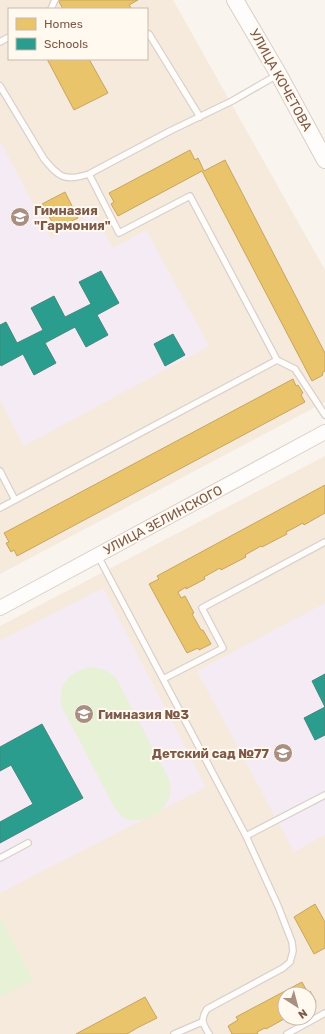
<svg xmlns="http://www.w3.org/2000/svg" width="325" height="1034" viewBox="0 0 325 1034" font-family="Rubik,sans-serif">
	<rect width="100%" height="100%" fill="#f9f4ed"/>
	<path fill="#f6eadd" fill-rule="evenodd" d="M0 0H173L325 270V402L0 574ZM9 9H147V59H9Z
		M325 456V1034H0V626ZM285 994H309V1018H285Z"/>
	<path fill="#f5ebf5" d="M0 141 51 238 93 212 113 248 146 230 209 346 24 446 0 400Z
		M103 588 206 787 0 893V641Z
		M325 603V835L294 852 197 671Z"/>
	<path fill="#e6f1d6" d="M91 667 106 670 116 678 169 779C170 784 171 789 170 795 166 812 144 824 127 819 121 817 117 811 114 807L62 707C56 685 70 671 91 667Z
		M0 916 33 980 0 997Z"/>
	<path fill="#e9c46a" stroke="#c8a460" d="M58 0H138L129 5 132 9H63Z
		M47 59H89L108 93 74 110Z
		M190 150 195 160 198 158 204 171 225 160 325 353V371L322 373 323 375 312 381 202 171 118 216 111 204 114 202 109 193Z
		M65 192 78 218 56 229 42 204Z
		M293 379 296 386 298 385 303 393 301 395 305 402 17 556 14 550 11 552 6 543 9 542 4 533Z
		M325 485V513L304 525 303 523 294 528 286 532 287 534 262 547 261 546 245 555 246 557 221 570 220 568 204 577 205 579 186 589V587L178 592 181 598 185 596 194 613 192 614 201 630H203L211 644 199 650 198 648 187 653 149 584 159 579 157 576Z
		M315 904 325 922V948L314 954 294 917Z
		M302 982 308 993 310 991 316 1002 309 1006V994H285L284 1019 266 1029 265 1028 257 1032 258 1034H232L228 1026 238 1020 236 1017Z
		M145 997 157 1018 137 1028 127 1034H76Z"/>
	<path fill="#2a9d8f" stroke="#43897a" d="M101 271 119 303 97 315 108 335 86 347 75 327 45 343 56 363 34 375 23 354 1 366 0 363V325L6 322 17 343 43 330 31 308 54 296 65 317 91 304 79 282Z
		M173 334 185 355 165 366 154 344Z
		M325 674V707L312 681Z
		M325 707V735L315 740 304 718Z
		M42 724 83 798 0 843V822L33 804 11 765 0 771V747Z"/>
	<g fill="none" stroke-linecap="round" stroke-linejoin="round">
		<defs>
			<path id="service" d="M51 9 55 0
				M147 35 149 34 200 117
				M0 42 9 37
				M0 86 44 159C59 177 64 182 89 174L170 131 232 101 277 75
				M89 174 119 233 190 196 277 360 295 369 325 415
				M0 471 15 500
				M0 508 277 360
				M98 556 246 836 278 906 292 942 293 951 290 962 283 968 207 1009C200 1020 203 1024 209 1034
				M163 679 223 648 202 608 325 542
				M246 836 325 795
				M0 858 28 843
				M174 1034 202 1022
				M287 1034 325 1013"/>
			<path id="tertiary" d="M0 608 325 432"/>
			<path id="secondary" d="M235 0 279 75 325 160"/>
		</defs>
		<use href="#service" stroke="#d9d0ca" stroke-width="8"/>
		<use href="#tertiary" stroke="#d9d0ca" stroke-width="16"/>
		<use href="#secondary" stroke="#d9cfc9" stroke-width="18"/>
		<use href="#service" stroke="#fefdfc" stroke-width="5.5"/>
		<use href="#tertiary" stroke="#fefdfc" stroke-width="14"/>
		<use href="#secondary" stroke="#fefdfc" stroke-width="16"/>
	</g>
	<defs>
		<symbol id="school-disc" viewBox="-11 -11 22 22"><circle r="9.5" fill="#a88f82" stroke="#fff9f0"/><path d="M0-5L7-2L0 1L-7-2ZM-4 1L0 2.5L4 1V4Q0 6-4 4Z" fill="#fff"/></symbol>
	</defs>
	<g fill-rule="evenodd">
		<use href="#school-disc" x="9" y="206" width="22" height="22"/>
		<use href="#school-disc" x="73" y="703" width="22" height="22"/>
		<use href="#school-disc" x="272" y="742" width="22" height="22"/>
	</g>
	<g text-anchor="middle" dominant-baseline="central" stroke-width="4" stroke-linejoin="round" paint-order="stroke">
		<g font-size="13" fill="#7c5949" stroke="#fff9f0">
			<text transform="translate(281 80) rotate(61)">УЛИЦА КОЧЕТОВА</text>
			<text transform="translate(163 520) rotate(-28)">УЛИЦА ЗЕЛИНСКОГО</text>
		</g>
		<g font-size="13" font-weight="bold" fill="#7c5949" stroke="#fff9f0" text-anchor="start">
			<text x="34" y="210">Гимназия<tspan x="34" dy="15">"Гармония"</tspan></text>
			<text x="98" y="714">Гимназия №3</text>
			<text x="269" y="753" text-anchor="end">Детский сад №77</text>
		</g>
	</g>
	<rect x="8" y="8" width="140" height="52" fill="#fff9f0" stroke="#cbb9ad"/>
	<rect x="16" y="18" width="20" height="12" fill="#e9c46a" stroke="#cbb9ad"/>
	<text x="44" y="28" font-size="12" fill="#7c5949">Homes</text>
	<rect x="16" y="38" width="20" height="12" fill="#2a9d8f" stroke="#cbb9ad"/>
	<text x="44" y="48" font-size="12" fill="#7c5949">Schools</text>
	<g transform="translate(297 1006) rotate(144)"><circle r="19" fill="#fff9f0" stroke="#cbb9ad"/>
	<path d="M0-3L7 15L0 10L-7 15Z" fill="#a88f82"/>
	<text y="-6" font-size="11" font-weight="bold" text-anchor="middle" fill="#7c5949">N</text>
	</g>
</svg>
